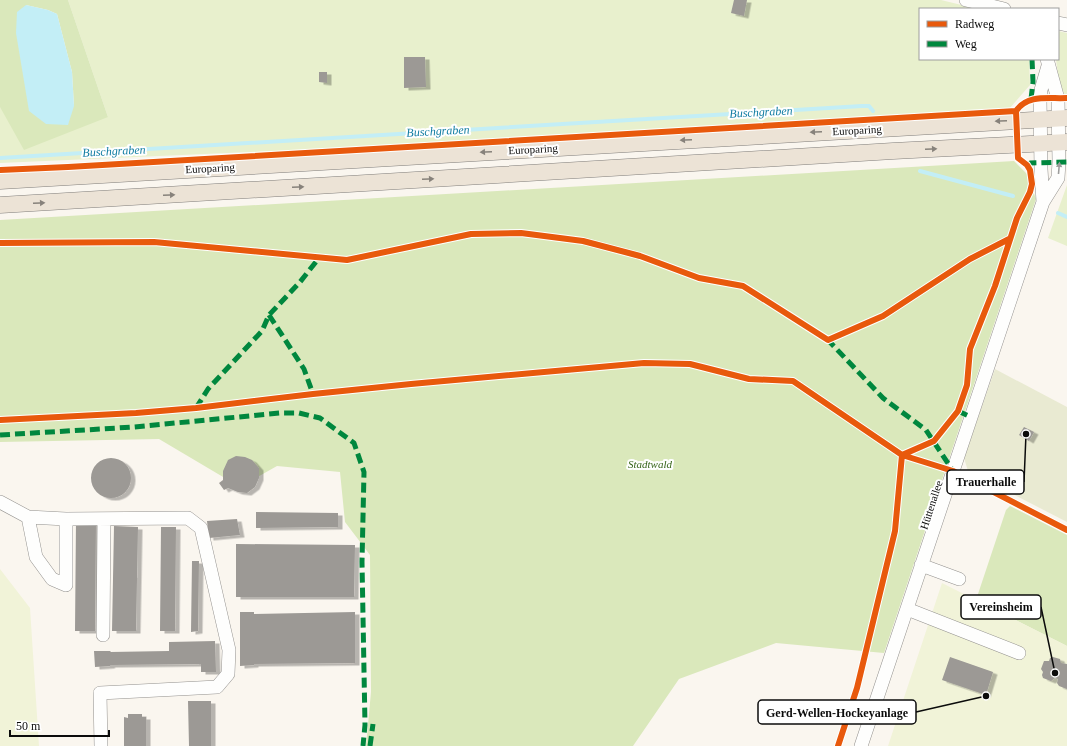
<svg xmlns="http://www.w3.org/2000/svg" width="1067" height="746" viewBox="0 0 1067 746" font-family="Georgia,serif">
	<defs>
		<filter id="shadow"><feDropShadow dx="4.5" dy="2.5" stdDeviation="0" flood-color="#0004"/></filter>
	</defs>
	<rect width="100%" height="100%" fill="#faf6ef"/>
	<path fill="#e8f0cd" d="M68 0H941L978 9H920V59H1029L1030 85 1009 109 801 120 413 145 0 163V107L108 117Z
		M1058 31 1067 33V95H1065L1059 83 1056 59H1058Z
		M1067 185V246L1048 238Z"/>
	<path fill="#dae8bb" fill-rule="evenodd" d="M0 0H68L108 117 24 150 0 107ZM26 5 48 10 57 14 72 72 74 106Z
		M1014 161 1027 174 1036 199 884 653 776 643 679 679 633 746H366L371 692 370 555 345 522 340 472 277 466 240 487 159 439 0 442V220Z
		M1010 506 1067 535V646L976 600 1006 510Z"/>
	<path fill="#e9ead2" d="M995 369 1067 407V522L968 471 964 458Z"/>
	<path fill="#f1f3d8" d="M0 569 30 608 39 746H0Z
		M942 583 1067 646V746H888Z"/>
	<path fill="#c3eef6" d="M26 5 48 10 57 14 72 72 74 106 68 125 46 124 29 111 16 33 17 12Z"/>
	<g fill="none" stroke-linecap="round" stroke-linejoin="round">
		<path stroke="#c3eef6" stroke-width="4" d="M0 158 862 106H869L873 111
			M920 171 1013 196
			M1058 213 1067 217"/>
	</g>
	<path fill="#9c9995" filter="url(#shadow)" d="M734 0H747L744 16 731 13Z
		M404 57H425L426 87 404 88Z
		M319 72H327V83L319 82Z
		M1024 427 1034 432 1029 441 1019 435Z
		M236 456 245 457 252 460 259 468V478L255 487 247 493 238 492 228 488 224 490 219 483 223 480V471L228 460Z
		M91 478a20 20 0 1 1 40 0a20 20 0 1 1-40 0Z
		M256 512 338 513V527L256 528Z
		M237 519 240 535 209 538 207 521Z
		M76 520 96 521 95 631H75Z
		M114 526 138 527 136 631H112Z
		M161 527H176L175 631H160Z
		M236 544 355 545 354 597H236Z
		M192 561H199L198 631 191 632Z
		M240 612H254V614L355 612V663L254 664V665L240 666Z
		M215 641 216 672H201V664L111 665 110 666 95 667 94 651H111L110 652 169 651V642Z
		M950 657 993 672 986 695 942 680Z
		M1053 657 1060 659 1061 663 1067 664V689L1059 686 1057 683 1058 679 1055 678 1051 681 1043 678 1042 675 1043 672 1041 669 1044 661H1049L1050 658Z
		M188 701H211V746H189Z
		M128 714H142V717H146V746H124V717L128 718Z"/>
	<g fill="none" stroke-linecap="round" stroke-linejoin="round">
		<defs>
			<path id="minor" d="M966 0 1004 9
				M1058 23 1067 25
				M1043 202 1041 169 1040 99 1041 90 1048 66
				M0 502 28 517 66 519 188 518 201 528 229 650 228 674 217 687 100 693 101 746
				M28 517 36 557 52 579 66 585V519
				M921 565 959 579
				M907 609 1019 653
				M103 635 104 519
				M861 746 1043 202 1058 178 1059 162 1058 99 1047 59"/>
			<path id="major" d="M0 181 1067 118
				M0 205 893 151 1067 142"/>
		</defs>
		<use href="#minor" stroke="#93918e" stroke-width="14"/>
		<use href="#major" stroke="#807e7b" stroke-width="17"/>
		<use href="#minor" stroke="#fefefd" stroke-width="13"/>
		<use href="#major" stroke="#ece3d6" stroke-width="16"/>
		<path stroke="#00873e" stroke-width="5" stroke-dasharray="10 5" stroke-linecap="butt" d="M1031 99 1033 82 1032 59
			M1027 165 1030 163 1067 162
			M269 315 304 369 313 394
			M827 339 883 398 926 430 953 471
			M196 408 208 389 262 331 269 315 300 282 319 258
			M958 411 971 417
			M0 435 134 427 280 413H299L320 418 354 443 364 472 362 562 365 725 363 746
			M370 746 373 724"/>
		<defs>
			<path id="cycleway" d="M0 170 68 167 1016 111C1028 94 1048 99 1067 98
				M0 243 154 242 347 260 471 234 521 233 583 241 640 256 699 278 743 286 828 340 883 316 970 259 1009 239
				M0 420 136 413 196 408 313 394 411 384 644 363 690 364 749 379 793 381 902 455 953 471 1067 530
				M838 746 857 688 895 531 902 455 934 441 958 411 967 385 970 349 995 286 1017 218 1030 192 1032 184 1030 170 1027 165 1018 158 1016 111"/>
		</defs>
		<use href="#cycleway" stroke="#fff" stroke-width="8"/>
		<use href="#cycleway" stroke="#e8590c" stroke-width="6"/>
	</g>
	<defs><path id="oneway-solid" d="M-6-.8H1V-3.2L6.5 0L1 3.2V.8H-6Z"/></defs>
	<g fill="#87827b">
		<use href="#oneway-solid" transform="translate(1001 121) rotate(177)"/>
		<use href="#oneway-solid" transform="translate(816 132) rotate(177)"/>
		<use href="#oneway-solid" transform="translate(686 140) rotate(177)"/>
		<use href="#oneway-solid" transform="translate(931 149) rotate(-3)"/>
		<use href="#oneway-solid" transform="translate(486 152) rotate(177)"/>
		<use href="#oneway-solid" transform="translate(428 179) rotate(-3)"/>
		<use href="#oneway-solid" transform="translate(298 187) rotate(-3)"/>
		<use href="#oneway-solid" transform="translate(169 195) rotate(-3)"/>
		<use href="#oneway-solid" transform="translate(39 203) rotate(-3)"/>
	</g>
	<use fill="#9d9d9c" href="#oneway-solid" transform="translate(1059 168) rotate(-85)"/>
	<g text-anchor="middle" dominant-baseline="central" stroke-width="4" stroke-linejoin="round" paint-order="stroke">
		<g font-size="11" fill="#0b0b0b" stroke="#fff">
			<text transform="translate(857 130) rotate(-3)">Europaring</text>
			<text transform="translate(533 149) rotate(-3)">Europaring</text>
			<text transform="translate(210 168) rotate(-3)">Europaring</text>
			<text transform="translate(931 505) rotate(-72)">Hüttenallee</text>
		</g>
		<g font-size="11" font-style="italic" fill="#37651a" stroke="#fff">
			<text x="650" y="464">Stadtwald</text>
		</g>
		<g font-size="12" font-style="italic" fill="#107ca2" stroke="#fff">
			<text transform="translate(761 112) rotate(-3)">Buschgraben</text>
			<text transform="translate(438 131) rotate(-3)">Buschgraben</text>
			<text transform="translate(114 151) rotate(-3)">Buschgraben</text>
		</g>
	</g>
	<path fill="none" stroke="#0b0b0b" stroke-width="1.5" d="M1026 434L1024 482M1055 673L1041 607M986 696L916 712"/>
	<g fill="#0b0b0b" stroke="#fff" stroke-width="1.5">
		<circle cx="1026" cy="434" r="4"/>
		<circle cx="1055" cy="673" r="4"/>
		<circle cx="986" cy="696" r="4"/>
	</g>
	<g fill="#fff" stroke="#0b0b0b" stroke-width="1.5">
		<rect x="947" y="470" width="77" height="24" rx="4"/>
		<rect x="961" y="595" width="80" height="24" rx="4"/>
		<rect x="758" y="700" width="158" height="24" rx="4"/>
	</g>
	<g font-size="12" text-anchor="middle" font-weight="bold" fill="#0b0b0b">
		<text x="986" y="486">Trauerhalle</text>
		<text x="1001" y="611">Vereinsheim</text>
		<text x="837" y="717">Gerd-Wellen-Hockeyanlage</text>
	</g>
	<rect x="919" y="8" width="140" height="52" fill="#ffffff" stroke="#9d9d9d"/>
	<rect x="927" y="21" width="20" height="6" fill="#e8590c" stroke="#9d9d9d"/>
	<text x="955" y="28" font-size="12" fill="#0b0b0b">Radweg</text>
	<rect x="927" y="41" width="20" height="6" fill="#00873e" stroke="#9d9d9d"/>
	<text x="955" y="48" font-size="12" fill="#0b0b0b">Weg</text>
	<path d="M10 730v6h99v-6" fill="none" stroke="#0b0b0b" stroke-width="2"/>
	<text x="16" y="730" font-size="12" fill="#0b0b0b" stroke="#ffffff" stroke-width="3" paint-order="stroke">50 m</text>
</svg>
